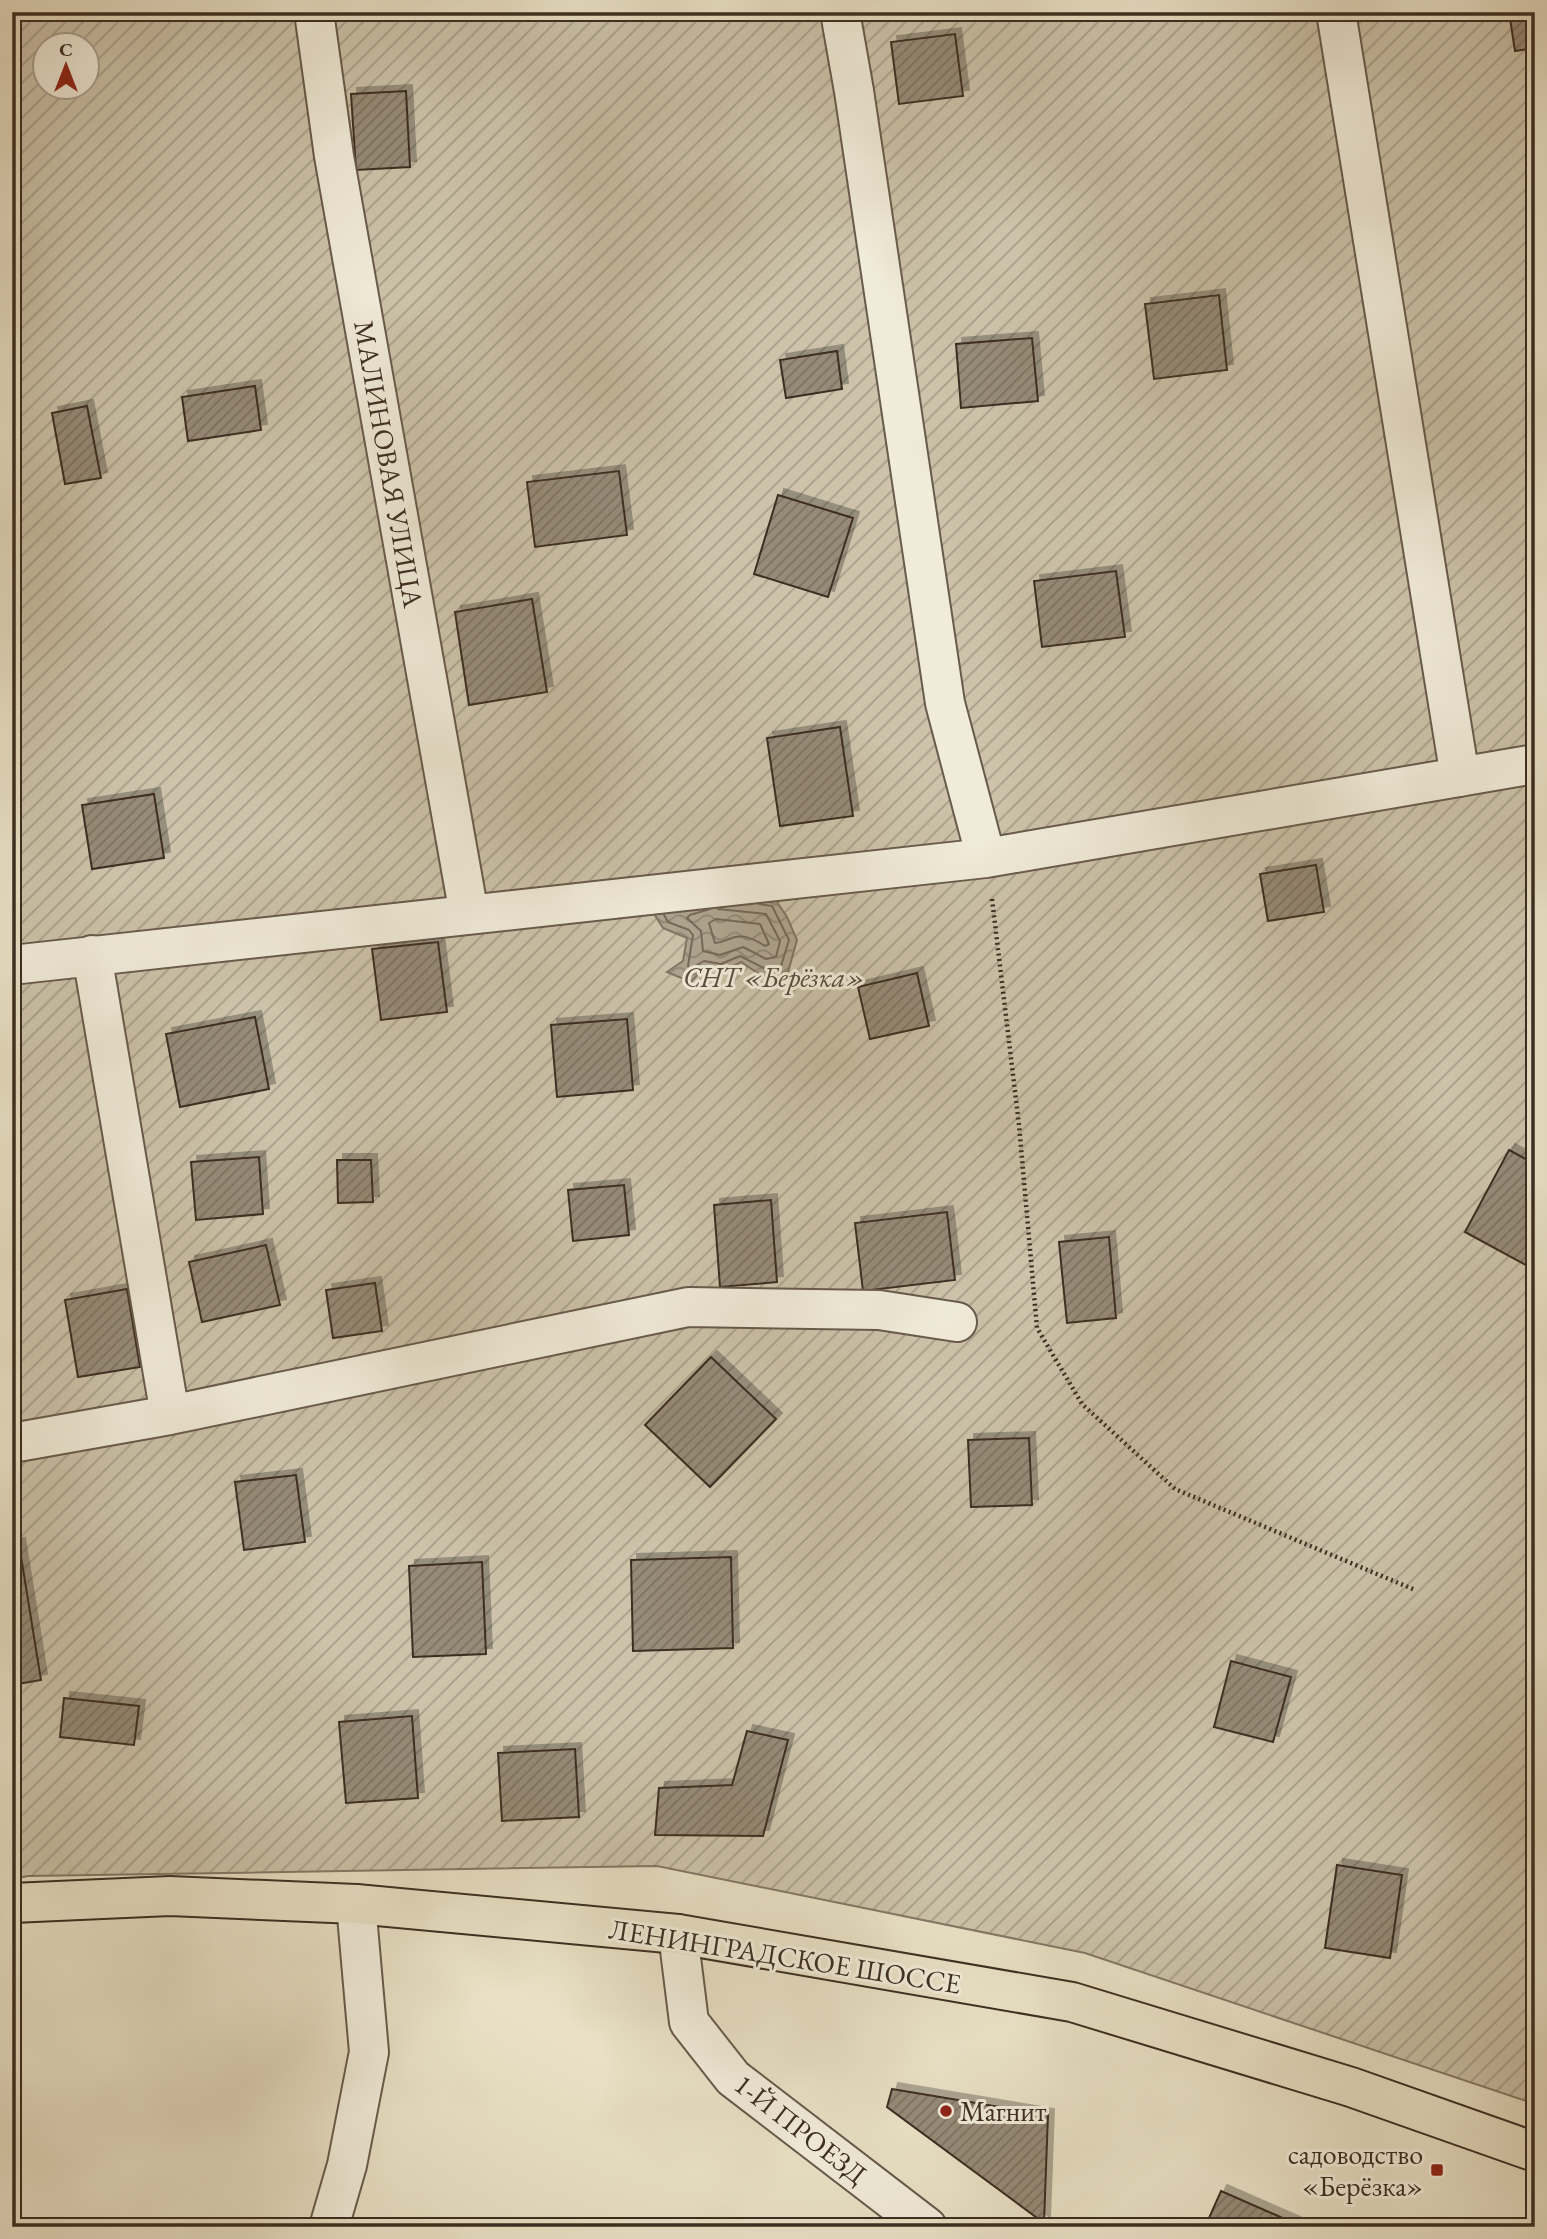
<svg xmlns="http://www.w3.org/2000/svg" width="1547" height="2239" viewBox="0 0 1547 2239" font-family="'EB Garamond',serif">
	<defs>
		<pattern id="garden-furrows" width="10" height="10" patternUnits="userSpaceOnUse" patternTransform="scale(1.75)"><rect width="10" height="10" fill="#ccc3aa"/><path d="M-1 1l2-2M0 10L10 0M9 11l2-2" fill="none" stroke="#a79f8a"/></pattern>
		<pattern id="water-waves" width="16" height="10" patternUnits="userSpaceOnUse" patternTransform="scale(1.75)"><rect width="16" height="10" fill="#aea48f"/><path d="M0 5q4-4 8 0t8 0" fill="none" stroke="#8f8674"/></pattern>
		<pattern id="building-hatch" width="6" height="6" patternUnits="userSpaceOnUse" patternTransform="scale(1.75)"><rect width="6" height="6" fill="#968b78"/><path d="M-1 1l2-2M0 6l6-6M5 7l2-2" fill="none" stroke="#7c7262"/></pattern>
		<filter id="shadow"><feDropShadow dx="6" dy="-6" stdDeviation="0" flood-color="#0004"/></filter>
	</defs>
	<rect width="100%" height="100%" fill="#e9e1c6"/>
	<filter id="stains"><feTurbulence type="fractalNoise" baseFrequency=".00286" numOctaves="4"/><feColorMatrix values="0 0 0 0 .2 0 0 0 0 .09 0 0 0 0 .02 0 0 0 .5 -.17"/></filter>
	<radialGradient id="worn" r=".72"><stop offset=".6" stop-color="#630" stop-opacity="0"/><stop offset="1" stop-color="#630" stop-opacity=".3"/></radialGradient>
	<path fill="url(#garden-furrows)" stroke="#847866" stroke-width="2" fill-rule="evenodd" d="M12 12H1535V2104L1085 1953 657 1866 28 1876 12 1879ZM46 46H88V88H46Z"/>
	<path fill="url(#water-waves)" stroke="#807564" stroke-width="2" d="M775 899 787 917 797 940 788 972 762 976 741 962 722 972 705 967 691 982 667 972 683 961 687 938 663 928 651 909Z"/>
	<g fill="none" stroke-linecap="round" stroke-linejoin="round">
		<path stroke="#756959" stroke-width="2" d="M710 909 690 915 687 918 701 931 703 951 720 955 743 947 766 959 776 957 780 941 766 914 718 909
			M664 915 668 922 689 930 693 935 688 966 690 969 704 961 721 964 740 956 764 968 781 966 789 940 772 906 759 904
			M716 919 760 924 769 944 765 946C754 939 744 934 732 938 725 940 722 943 715 943L709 923Z"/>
	</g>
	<path fill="url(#building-hatch)" stroke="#3c2e23" stroke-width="2" filter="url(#shadow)" d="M1509 12H1535V48L1515 51Z
		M955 34 963 96 899 104 891 42Z
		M406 91 410 167 356 170 351 94Z
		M1219 295 1227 370 1154 379 1145 304Z
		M1032 338 1038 401 961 408 956 344Z
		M837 351 842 389 786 398 780 360Z
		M255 386 261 430 188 441 182 397Z
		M87 406 101 478 65 484 52 413Z
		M1531 429H1535V475Z
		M619 471 627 535 535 547 527 482Z
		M778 495 853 518 828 597 754 574Z
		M1116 571 1125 637 1042 647 1034 581Z
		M532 599 547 692 469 705 455 612Z
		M840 727 853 816 780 826 767 738Z
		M154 794 164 858 92 869 82 805Z
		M1316 865 1324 912 1268 921 1260 874Z
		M438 942 447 1012 381 1020 372 949Z
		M917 973 929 1026 870 1039 858 987Z
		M255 1017 269 1089 180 1107 166 1034Z
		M627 1019 633 1090 557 1097 551 1025Z
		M1509 1150 1535 1164V1270L1465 1232Z
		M259 1157 263 1214 196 1220 191 1162Z
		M337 1160H371L373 1202 338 1203Z
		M624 1185 629 1235 573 1241 568 1190Z
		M771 1200 777 1282 720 1287 714 1205Z
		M947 1212 955 1280 863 1291 855 1223Z
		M1109 1237 1116 1318 1067 1323 1059 1242Z
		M266 1245 280 1305 202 1322 189 1262Z
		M375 1283 382 1331 333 1338 326 1290Z
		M127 1289 140 1367 78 1377 65 1300Z
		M711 1357 776 1419 710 1487 645 1425Z
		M1029 1438 1032 1505 971 1507 968 1440Z
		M296 1475 305 1542 244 1550 235 1482Z
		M19 1544 41 1680 12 1685V1545Z
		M731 1557 733 1648 633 1651 631 1560Z
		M482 1562 486 1654 413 1657 409 1566Z
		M1231 1661 1291 1677 1273 1742 1214 1727Z
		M64 1698 139 1706 134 1745 60 1737Z
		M412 1716 418 1798 346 1803 339 1722Z
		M747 1731 788 1740 763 1836 655 1835 659 1788 732 1785Z
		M575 1749 579 1817 502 1821 498 1753Z
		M1337 1865 1402 1875 1390 1958 1325 1948Z
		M892 2089 1048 2115 1044 2223 887 2107Z
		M1221 2191 1301 2226V2227H1205Z"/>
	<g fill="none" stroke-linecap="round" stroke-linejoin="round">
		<defs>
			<path id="minor" d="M314 12 334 156 469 914
				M840 12 854 91 945 703 986 858
				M1336 12 1460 777
				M92 955 170 1415
				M12 965 986 858 1535 764
				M12 1443 170 1415 688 1307 879 1310 957 1322
				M678 1934 689 2022 733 2078 927 2227
				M329 2227 347 2165 369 2052 356 1904"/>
			<path id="major" d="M12 1903 170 1896 356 1904 678 1934 1072 2002 1351 2087 1535 2152"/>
		</defs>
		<use href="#minor" stroke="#675b4c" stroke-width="42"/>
		<use href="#major" stroke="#3c2e23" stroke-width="42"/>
		<path stroke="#3c2e23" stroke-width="4.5" stroke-dasharray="2 3.5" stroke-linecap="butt" d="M992 899 1019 1125 1037 1328 1082 1404 1175 1489 1415 1590"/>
		<use href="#minor" stroke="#f1ecda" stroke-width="38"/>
		<use href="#major" stroke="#e9e1c6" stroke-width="38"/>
	</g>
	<g fill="#8f2418" stroke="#f1ecda" stroke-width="2.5">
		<circle cx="946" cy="2111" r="7"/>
		<rect x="1430" y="2163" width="14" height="14" rx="3.5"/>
	</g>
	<g text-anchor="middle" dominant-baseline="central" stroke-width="6" stroke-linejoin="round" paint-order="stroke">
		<g font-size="28" fill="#3c2e23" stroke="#f1ecda">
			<text transform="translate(389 464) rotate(80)">МАЛИНОВАЯ УЛИЦА</text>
			<text transform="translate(785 1956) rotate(9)">ЛЕНИНГРАДСКОЕ ШОССЕ</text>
			<text transform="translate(801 2129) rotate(38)">1-Й ПРОЕЗД</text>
		</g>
		<g font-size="28" font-style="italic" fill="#594c3e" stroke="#f1ecda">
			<text x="774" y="977">СНТ «Берёзка»</text>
		</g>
		<g font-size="28" fill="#3c2e23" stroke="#f1ecda" text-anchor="start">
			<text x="960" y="2111">Магнит</text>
			<text x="1423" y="2154" text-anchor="end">садоводство<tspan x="1423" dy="32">«Берёзка»</tspan></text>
		</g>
	</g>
	<rect width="1547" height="2239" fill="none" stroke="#e9e1c6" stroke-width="42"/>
	<rect x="14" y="14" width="1519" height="2211" fill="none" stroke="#3c2e23" stroke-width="3.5"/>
	<rect x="21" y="21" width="1505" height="2197" fill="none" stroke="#3c2e23" stroke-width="2"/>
	<g transform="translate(66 66)"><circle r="33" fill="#f1ecda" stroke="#a9a091" stroke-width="2"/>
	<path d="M0-5L12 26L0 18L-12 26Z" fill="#8f2418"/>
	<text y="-10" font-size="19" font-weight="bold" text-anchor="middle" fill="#3c2e23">С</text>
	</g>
	<rect width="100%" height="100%" filter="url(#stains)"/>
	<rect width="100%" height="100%" fill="url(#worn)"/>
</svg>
